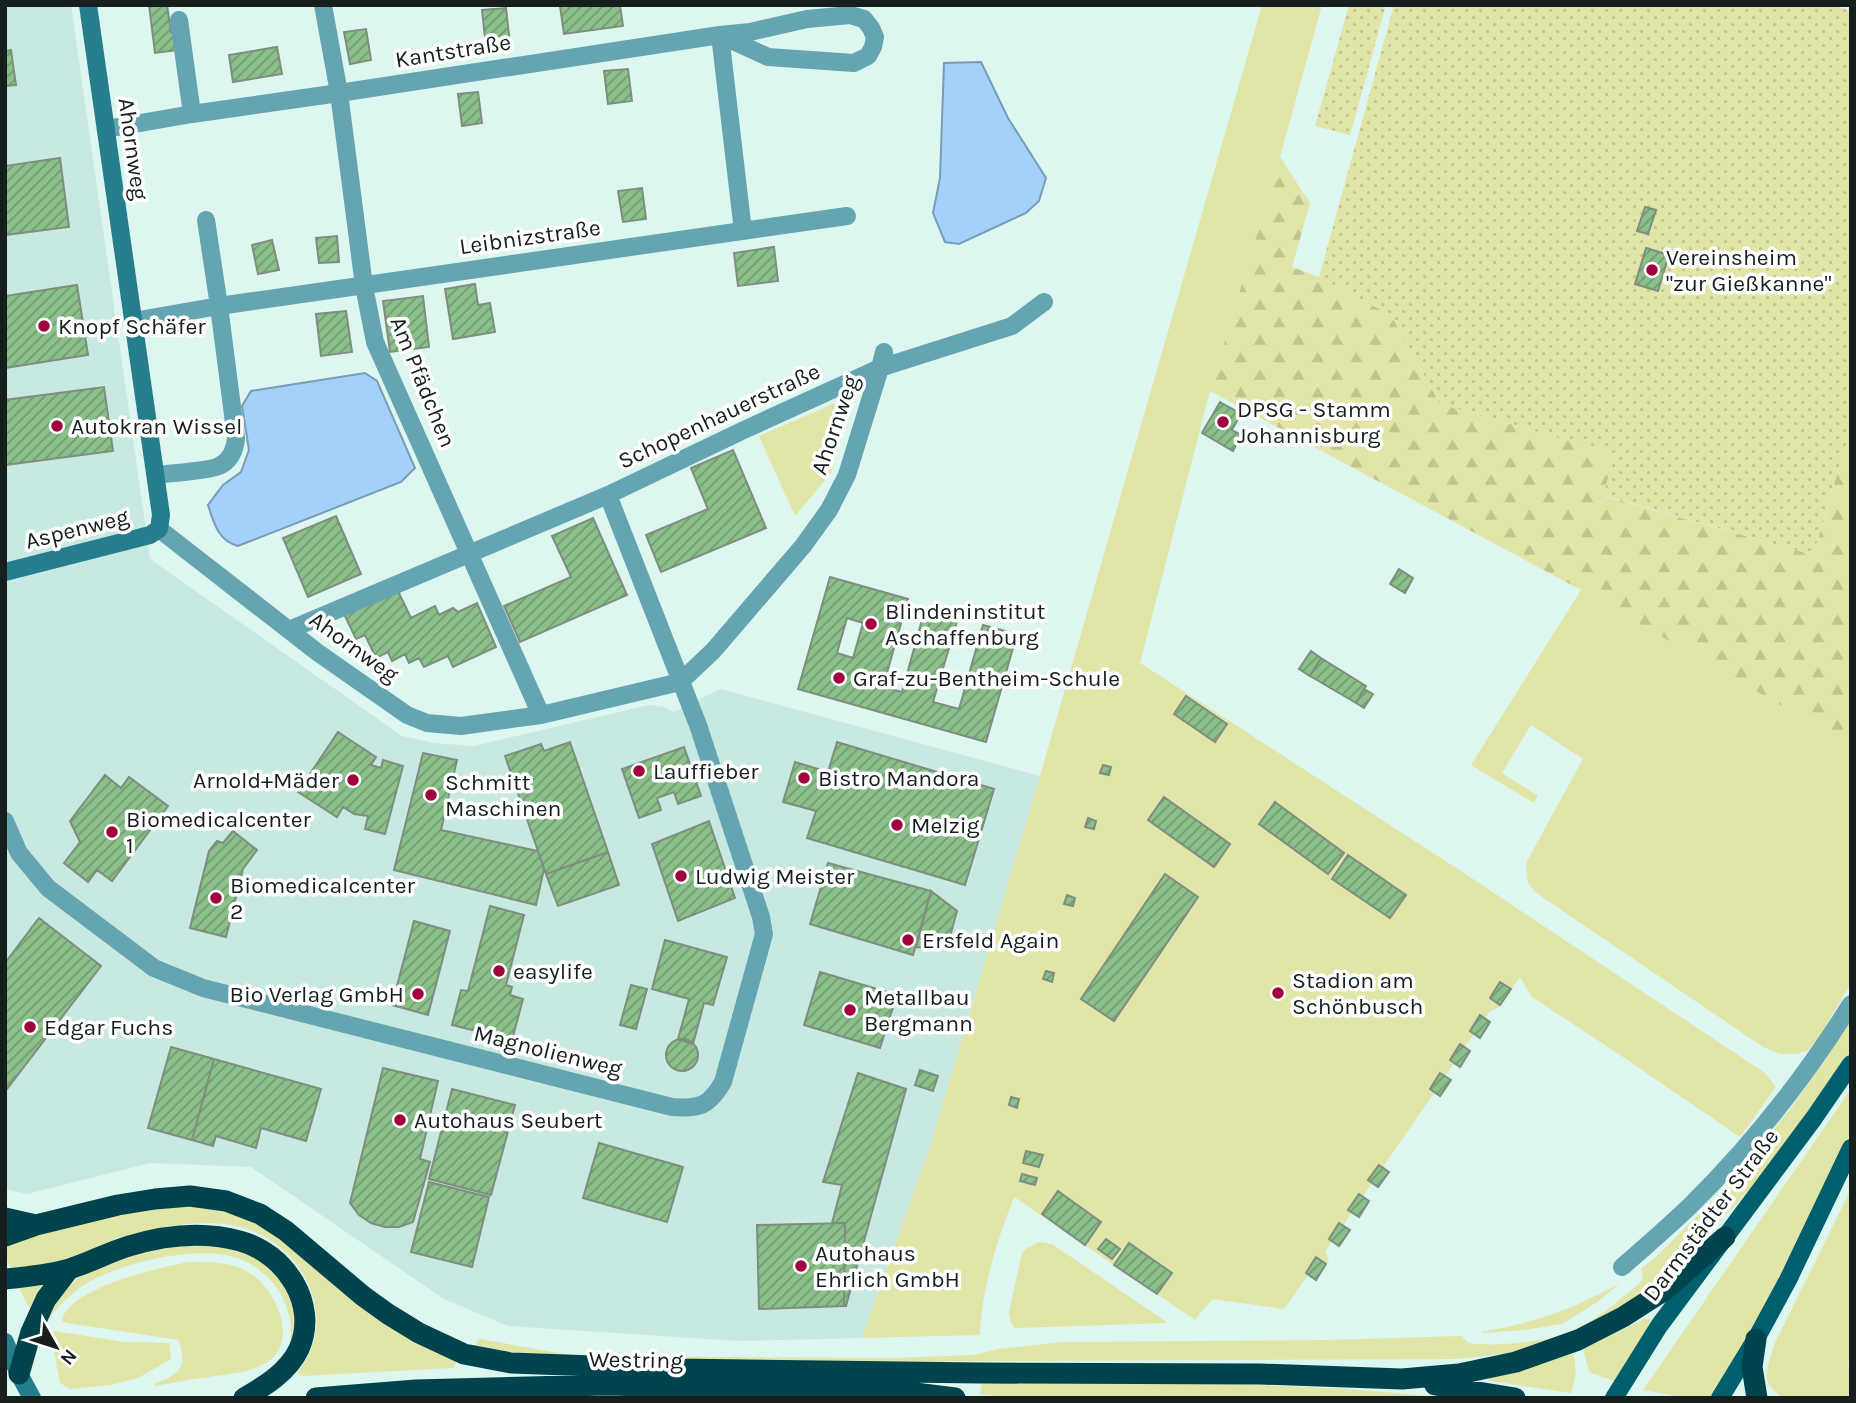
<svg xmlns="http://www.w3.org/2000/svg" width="1856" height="1403" viewBox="0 0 1856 1403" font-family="Karla,sans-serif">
	<defs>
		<pattern id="forest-firs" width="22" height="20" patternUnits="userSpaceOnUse" patternTransform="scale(1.75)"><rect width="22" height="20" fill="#e1e5a7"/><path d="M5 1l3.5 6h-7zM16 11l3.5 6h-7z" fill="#c0c48f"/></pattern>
		<pattern id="garden-dots" width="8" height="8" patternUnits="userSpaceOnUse" patternTransform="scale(1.75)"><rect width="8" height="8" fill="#e1e5a7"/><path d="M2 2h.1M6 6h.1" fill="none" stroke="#c0c48f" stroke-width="1.8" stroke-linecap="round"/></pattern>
		<pattern id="building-hatch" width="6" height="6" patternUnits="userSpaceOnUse" patternTransform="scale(1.75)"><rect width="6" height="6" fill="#8bc08b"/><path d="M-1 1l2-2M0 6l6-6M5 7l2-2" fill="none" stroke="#719b71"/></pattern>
	</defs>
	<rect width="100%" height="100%" fill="#ddf6ef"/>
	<path fill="#c8e9e1" d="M5 5H71L150 559 402 736 434 743 474 746 649 705 664 707 673 712 721 689 1040 776 931 1144 862 1338 739 1341 508 1326 444 1299 251 1167 150 1163 27 1194 5 1189Z"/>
	<path fill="#e1e5a7" d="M1262 5H1322L1280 157 1210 391 1140 663 1473 879 1765 1073 1776 1087 1740 1137 1623 1057 1532 997 1520 977 1498 1008 1490 1011 1485 1018 1490 1022 1480 1038 1474 1034 1465 1047 1470 1051 1460 1067 1454 1064 1445 1076 1451 1080 1440 1096 1434 1093 1383 1167 1389 1172 1378 1187 1372 1183 1363 1196 1369 1201 1359 1217 1352 1212 1325 1252 1329 1260 1316 1280 1308 1275 1284 1309 1212 1299 1195 1320 1014 1197C997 1241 982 1286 980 1335L862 1338 931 1144 1040 776Z
		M854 395 831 473 795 516 759 436Z
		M1581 590 1851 746V983L1819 1037 1807 1051 1796 1054H1780L1763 1047 1535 892 1528 883 1526 863 1583 759 1531 725 1502 773 1538 796 1534 803 1471 765Z
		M1851 1019V1051L1840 1069 1759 1179 1696 1248 1638 1300 1577 1330 1607 1310 1640 1283 1643 1278 1641 1269 1659 1254 1731 1182 1791 1108 1820 1067Z
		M1851 1089V1136L1839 1163 1798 1248 1718 1389 1710 1398H1688L1643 1390Z
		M1851 1189V1345L1848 1364 1851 1373V1398H1781C1778 1393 1772 1390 1769 1385 1763 1375 1771 1356 1774 1345Z
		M168 1203 235 1209 459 1358 453 1368 302 1376 297 1373C315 1352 321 1324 313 1297 308 1278 297 1262 282 1249 235 1207 167 1225 113 1239V1242C79 1254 46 1269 10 1267L5 1257V1245L13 1242 80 1223Z
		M227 1242 278 1270 299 1322 289 1349C294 1328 289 1306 277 1288 267 1275 256 1265 240 1259 200 1243 116 1263 81 1287 68 1297 57 1307 47 1321 59 1279 106 1260 145 1250 153 1247 163 1248 172 1247 190 1245 209 1244 227 1242Z
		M1039 1242 1052 1244 1168 1323 1015 1328 1011 1323 1009 1312 1022 1253 1027 1248Z
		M190 1262C209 1262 232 1262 248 1272 275 1287 301 1342 266 1363 249 1373 229 1374 209 1377 191 1379 173 1383 155 1386L154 1384C163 1380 180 1375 182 1363 184 1357 180 1346 179 1340L67 1323 62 1321C66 1289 162 1266 190 1262Z
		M46 1280 31 1311 18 1286Z
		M1620 1283 1600 1300 1562 1324 1524 1330 1483 1333V1331C1534 1324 1575 1308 1620 1283Z
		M1644 1319H1650V1324L1614 1381 1589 1372 1583 1349Z
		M55 1331 123 1342 169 1343 171 1359 138 1378 111 1385 70 1389 60 1383 51 1334Z
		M1462 1336 1468 1343C1498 1347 1528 1342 1558 1337L1512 1353 1456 1359 805 1362 532 1356 476 1345 477 1340 480 1339 564 1354 589 1356 892 1358 973 1355 999 1349 1063 1342 1326 1340Z
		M1573 1354C1577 1366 1576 1381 1571 1393L1490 1381 1488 1378Z
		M1093 1382C1211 1383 1327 1384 1444 1398H1010L980 1394 982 1384Z"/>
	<path fill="url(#forest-firs)" d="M1280 157 1310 203 1292 267 1319 277 1391 315 1440 404 1615 454 1604 496 1813 555 1851 427V746L1581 590 1210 391Z"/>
	<path fill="url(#garden-dots)" d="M1349 5H1386L1350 135 1315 126Z
		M1394 5H1832L1851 11V427L1813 555 1603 495 1615 454 1440 404 1391 315 1319 277Z"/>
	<path fill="#a3d1f9" stroke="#799cb7" stroke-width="2" d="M981 62 1008 118 1046 178 1039 201 1026 213 959 244 945 242 933 213 940 178 944 63Z
		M365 373 377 381 415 468 401 482 238 546C218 541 214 523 208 505L223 485 241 472 249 450 242 406 251 391Z"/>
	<path fill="url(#building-hatch)" stroke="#7f8e7f" stroke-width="2" fill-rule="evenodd" d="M149 5H167L171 32 177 31 179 50 155 53Z
		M566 5H620L623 26 564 34 560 6Z
		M506 8 510 44 486 47 482 10Z
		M366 29 371 60 350 64 344 32Z
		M277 47 282 74 233 82 229 55Z
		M11 50 16 85 5 86V51Z
		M628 69 632 101 608 104 604 71Z
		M478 92 482 123 462 126 458 94Z
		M60 158 69 227 5 235V166Z
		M642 188 646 219 623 222 618 191Z
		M1645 207 1656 210 1648 234 1637 231Z
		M337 236 339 262 319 263 316 238Z
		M272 240 279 270 258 274 252 245Z
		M774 247 778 281 738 286 734 253Z
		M1646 248 1669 255 1658 291 1635 284Z
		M475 284 478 305 490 303 495 332 453 339 445 289Z
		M77 285 88 355 5 368V296Z
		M423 296 429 347 390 352 383 301Z
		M346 311 352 352 321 356 316 314Z
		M104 387 113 451 5 465V400Z
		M1220 402 1241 414 1232 430 1241 435 1233 451 1202 433Z
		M733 450 766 528 661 572 646 535 708 509 691 468Z
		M336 516 361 574 308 597 283 538Z
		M593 518 627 595 520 642 504 606 571 577 552 536Z
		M1399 569 1413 578 1405 593 1390 584Z
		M830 577 908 599 883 687 902 692 925 609 958 618 933 702 959 709 983 625 1017 634 986 742 798 689ZM847 618 863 623 853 658 837 653Z
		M396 587 411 618 435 606 439 615 453 608 458 612 477 603 496 647 453 667 448 656 424 667 419 658 409 663 405 654 392 661 388 652 376 658 365 635 356 639 343 612Z
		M1311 651 1321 658 1310 676 1299 669Z
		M1321 658 1366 686 1356 703 1310 676Z
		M1364 689 1373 694 1364 708 1356 703Z
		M1186 696 1227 724 1215 742 1174 714Z
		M338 732 376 757 371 765 381 768 383 760 403 766 385 834 365 829 368 816 354 814 343 807 337 817 298 792Z
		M570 742 608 852 546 874 505 756 541 744 544 751Z
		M837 742 994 789 965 885 807 838 816 811 783 802 795 762 828 772Z
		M684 747 701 796 678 804 674 792 657 798 661 810 639 818 622 769Z
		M423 753 457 760 441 830 538 851 544 869 536 905 394 870Z
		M1103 765 1111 767 1109 775 1100 773Z
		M105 775 121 788 129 777 168 806 112 881 97 870 88 882 64 863 80 842 70 821Z
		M1164 797 1230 844 1214 867 1148 820Z
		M1275 802 1344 853 1328 874 1259 824Z
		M1088 818 1096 821 1094 829 1085 827Z
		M709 821 735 898 678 921 652 844Z
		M233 831 257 850 243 869 226 937 190 928 209 851 217 841 223 843Z
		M608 852 619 885 558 906 546 874Z
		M1348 855 1406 895 1390 918 1332 879Z
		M828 863 931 891 913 955 810 924Z
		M1165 874 1198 897 1114 1021 1081 999Z
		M931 891 957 911 947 948 916 947Z
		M1067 895 1075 898 1073 906 1064 904Z
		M490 906 524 915 506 985 512 987 510 995 523 999 512 1040 452 1025 461 990 468 991Z
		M39 918 101 966 7 1089 5 1088V963Z
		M414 921 450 931 428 1015 392 1005Z
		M665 940 727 957 713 1005 704 1003 693 1044 678 1039 689 999 652 989Z
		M1046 971 1054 973 1052 982 1043 979Z
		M820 972 897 995 880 1048 804 1025Z
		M1500 982 1511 989 1500 1005 1490 998Z
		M631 985 647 989 636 1029 620 1025Z
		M1480 1015 1490 1022 1480 1038 1470 1031Z
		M666 1055a16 16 0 1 1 32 0a16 16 0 1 1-32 0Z
		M1460 1044 1470 1051 1460 1067 1450 1060Z
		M171 1047 214 1059 192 1140 148 1128Z
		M214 1059 321 1089 306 1141 261 1128 256 1148 216 1136 213 1146 192 1140Z
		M383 1068 438 1081 420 1159 430 1162 413 1222 399 1227H385L371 1223 359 1215 350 1203Z
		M920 1070 938 1076 933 1091 915 1085Z
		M858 1073 906 1089 846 1306H844L845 1223H832L842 1185 823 1182Z
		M1440 1073 1451 1080 1440 1096 1430 1089Z
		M452 1089 515 1105 491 1195 429 1179Z
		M1011 1097 1019 1099 1017 1108 1009 1105Z
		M599 1143 683 1167 667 1222 583 1198Z
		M1026 1151 1043 1155 1039 1167 1023 1163Z
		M1379 1165 1389 1172 1378 1187 1368 1180Z
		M1022 1174 1037 1178 1035 1185 1020 1181Z
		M429 1182 489 1197 472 1267 411 1252Z
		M1058 1191 1101 1222 1085 1245 1042 1214Z
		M1359 1194 1369 1201 1359 1217 1348 1210Z
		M845 1223 844 1306 759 1309 757 1225Z
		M1339 1223 1350 1230 1339 1246 1329 1239Z
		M1106 1239 1120 1249 1112 1259 1098 1249Z
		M1129 1243 1172 1273 1157 1294 1114 1265Z
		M1316 1257 1326 1264 1316 1280 1306 1273Z"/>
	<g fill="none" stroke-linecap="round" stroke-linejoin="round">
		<path stroke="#65a5b2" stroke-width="18" d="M323 5 339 93 364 286 375 342 541 715
			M179 20 192 114
			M106 129 192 114 339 93 720 35 768 57 854 63 868 56 873 47 875 37 871 28 864 19 850 15 807 19 750 32 720 35 743 231
			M133 321 219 306 847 216
			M157 475C170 473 210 471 219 466 230 461 235 450 236 438L219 306 206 220
			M159 529 317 652 407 715 427 723 461 726 541 715 680 682 713 651 803 546 829 510 847 475 880 368 884 352
			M289 630 608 495 746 429 880 368 1012 326 1044 302
			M5 821 19 853 48 888 154 968 203 988 672 1107C700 1109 709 1106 723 1082L764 934 761 917 698 725 608 495
			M1622 1267C1645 1247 1668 1227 1690 1206 1751 1146 1806 1076 1851 1004"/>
		<path stroke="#267d8d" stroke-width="18" d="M5 572 150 535 159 529 161 515 88 5
			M5 1342 19 1374 32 1398"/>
		<path stroke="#005f6d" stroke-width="18" d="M1614 1398 1659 1326 1814 1118 1851 1064
			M1720 1398 1756 1339 1788 1280 1851 1148"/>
		<path stroke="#02444e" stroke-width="21" d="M5 1218 36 1225
			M5 1236 36 1225 118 1205 155 1199 190 1196 226 1201 260 1214 286 1231 363 1296 388 1314 419 1333 464 1354 511 1363 676 1369 981 1373 1261 1374 1402 1379 1459 1374 1516 1362 1578 1340 1623 1317 1665 1290 1725 1237
			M5 1279C26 1277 48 1275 69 1269 89 1263 109 1252 129 1246 165 1235 204 1231 240 1241 285 1253 319 1304 299 1349 288 1372 265 1386 244 1398
			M1756 1339 1752 1367 1757 1398
			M19 1374 31 1332 46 1299 69 1269
			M1435 1385 1515 1398
			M316 1398 416 1390 607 1385 915 1393 955 1398"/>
	</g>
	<g fill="#a1023e" stroke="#fff" stroke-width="2.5">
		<circle cx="1652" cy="270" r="7"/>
		<circle cx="44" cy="326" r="7"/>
		<circle cx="1223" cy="422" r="7"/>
		<circle cx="57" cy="426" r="7"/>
		<circle cx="871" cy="624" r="7"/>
		<circle cx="839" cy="678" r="7"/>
		<circle cx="639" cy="771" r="7"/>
		<circle cx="804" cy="778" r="7"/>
		<circle cx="353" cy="780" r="7"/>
		<circle cx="431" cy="795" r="7"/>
		<circle cx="897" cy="825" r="7"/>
		<circle cx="112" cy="832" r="7"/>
		<circle cx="681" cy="876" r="7"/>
		<circle cx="216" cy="898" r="7"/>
		<circle cx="908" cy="940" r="7"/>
		<circle cx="499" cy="971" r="7"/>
		<circle cx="1278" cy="993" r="7"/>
		<circle cx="418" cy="994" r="7"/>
		<circle cx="850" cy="1010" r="7"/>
		<circle cx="30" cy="1027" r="7"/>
		<circle cx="400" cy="1120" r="7"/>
		<circle cx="801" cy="1266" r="7"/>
	</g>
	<g text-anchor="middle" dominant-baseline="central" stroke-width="7" stroke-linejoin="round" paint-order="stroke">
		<g font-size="23" fill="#161f1d" stroke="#fff">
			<text transform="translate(453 51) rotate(-9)">Kantstraße</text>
			<text transform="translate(133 149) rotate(82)">Ahornweg</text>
			<text transform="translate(530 237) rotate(-8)">Leibnizstraße</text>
			<text transform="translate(423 382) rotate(68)">Am Pfädchen</text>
			<text transform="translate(719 416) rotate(-25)">Schopenhauerstraße</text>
			<text transform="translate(835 425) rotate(-71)">Ahornweg</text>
			<text transform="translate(77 529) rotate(-14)">Aspenweg</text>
			<text transform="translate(354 647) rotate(36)">Ahornweg</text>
			<text transform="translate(548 1051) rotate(14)">Magnolienweg</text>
			<text transform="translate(1711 1215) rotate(-53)">Darmstädter Straße</text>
			<text transform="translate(636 1360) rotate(1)">Westring</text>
		</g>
		<g font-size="23" fill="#161f1d" stroke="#fff" text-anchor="start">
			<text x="1666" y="257">Vereinsheim<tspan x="1666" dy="26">"zur Gießkanne"</tspan></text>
			<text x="58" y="326">Knopf Schäfer</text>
			<text x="1237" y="409">DPSG - Stamm<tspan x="1237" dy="26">Johannisburg</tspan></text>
			<text x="71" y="426">Autokran Wissel</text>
			<text x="885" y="611">Blindeninstitut<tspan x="885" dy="26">Aschaffenburg</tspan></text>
			<text x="853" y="678">Graf-zu-Bentheim-Schule</text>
			<text x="653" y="771">Lauffieber</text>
			<text x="818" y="778">Bistro Mandora</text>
			<text x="339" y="780" text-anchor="end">Arnold+Mäder</text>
			<text x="445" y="782">Schmitt<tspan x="445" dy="26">Maschinen</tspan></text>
			<text x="126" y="819">Biomedicalcenter<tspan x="126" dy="26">1</tspan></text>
			<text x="911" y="825">Melzig</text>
			<text x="695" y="876">Ludwig Meister</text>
			<text x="230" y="885">Biomedicalcenter<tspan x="230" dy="26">2</tspan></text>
			<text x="922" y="940">Ersfeld Again</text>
			<text x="513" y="971">easylife</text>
			<text x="1292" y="980">Stadion am<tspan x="1292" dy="26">Schönbusch</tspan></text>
			<text x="404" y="994" text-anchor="end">Bio Verlag GmbH</text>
			<text x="864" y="997">Metallbau<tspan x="864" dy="26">Bergmann</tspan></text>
			<text x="44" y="1027">Edgar Fuchs</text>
			<text x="414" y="1120">Autohaus Seubert</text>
			<text x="815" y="1253">Autohaus<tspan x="815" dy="26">Ehrlich GmbH</tspan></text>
		</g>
	</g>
	<rect width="1856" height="1403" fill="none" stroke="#161f1d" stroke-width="14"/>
	<g transform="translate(56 1347) rotate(129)" stroke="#ffffff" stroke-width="5" paint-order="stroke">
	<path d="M0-5L12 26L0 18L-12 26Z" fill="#161f1d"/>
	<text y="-10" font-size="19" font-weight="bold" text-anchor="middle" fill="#161f1d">N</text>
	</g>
</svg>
